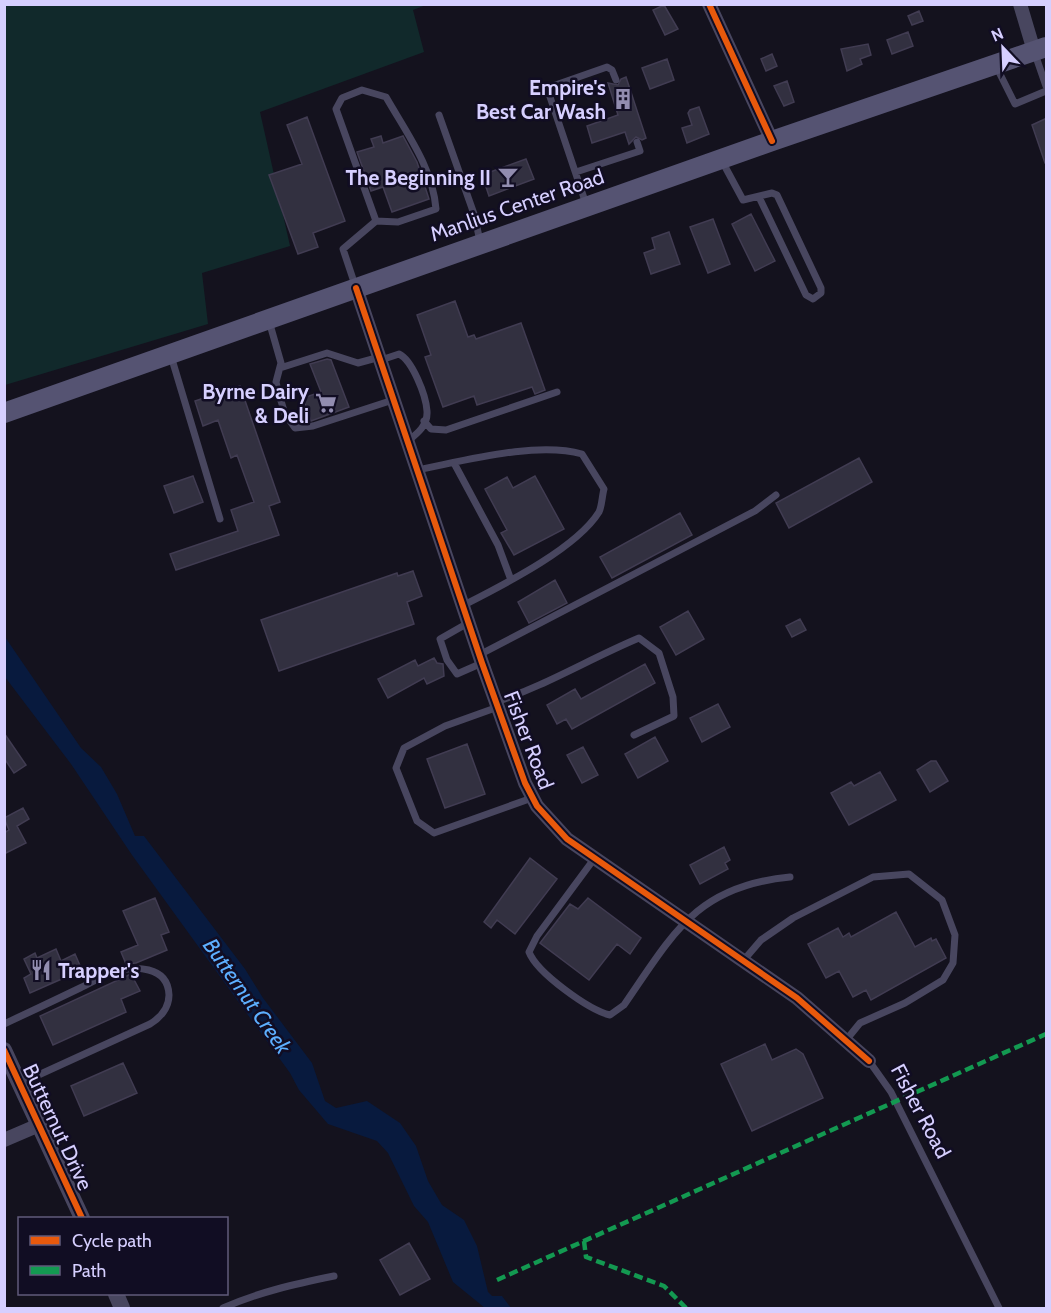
<svg xmlns="http://www.w3.org/2000/svg" width="1051" height="1313" viewBox="0 0 1051 1313" font-family="Cabin,sans-serif">
	<rect width="100%" height="100%" fill="#14121e"/>
	<path fill="#11292b" d="M5 5H426L413 10 424 52 260 112 290 246 202 273 208 324 5 385Z"/>
	<path fill="#081a3e" d="M5 637 81 748 101 767 117 794 135 836H144L245 969 263 998 312 1063 325 1101 336 1108 367 1101 400 1123 416 1146 428 1181 442 1205 464 1220 477 1246 488 1292 492 1296H502L511 1308H485L453 1282 428 1222 414 1206 388 1153 377 1141 328 1124 299 1090 290 1073 132 855 71 764 5 677Z"/>
	<path fill="#323040" stroke="#413c52" stroke-width="1.5" d="M664 5 678 29 665 35 653 10Z
		M919 11 923 21 912 25 908 16Z
		M908 32 913 46 892 54 887 40Z
		M868 44 871 55 860 59 862 64 847 71 841 49Z
		M772 54 777 66 766 71 761 59Z
		M667 59 674 80 650 89 642 68Z
		M626 77 646 138 642 140 636 137 629 144 625 132 592 143 587 126 618 115 608 83 618 85 621 79Z
		M787 81 794 102 784 106 774 86Z
		M699 107 709 134 687 143 682 128 692 125 688 113 690 110Z
		M307 117 345 221 313 233 318 247 298 254 269 175 302 164 287 125Z
		M1047 118V163H1045L1032 125Z
		M381 136 383 143 403 136 417 162 429 199 392 212 383 187 371 191 357 152 374 147 371 139Z
		M526 159 534 179 489 196 482 175Z
		M751 214 775 261 755 271 732 224Z
		M713 219 730 264 708 273 690 227Z
		M669 232 680 264 651 274 644 253 655 249 652 238Z
		M455 301 468 337 474 335 476 339 521 323 545 390 535 394 532 387 477 405 474 396 443 407 425 357 431 355 417 315Z
		M327 359 331 360 349 407 311 421 303 398 321 392 310 364Z
		M240 386 280 502 269 506 279 535 176 570 170 554 238 531 231 510 254 502 237 455 231 458 218 420 203 426 195 401Z
		M859 458 872 482 789 528 776 503Z
		M193 476 203 502 174 513 164 486Z
		M535 476 564 529 514 555 501 533 507 530 485 489 507 477 513 488Z
		M680 513 692 535 612 578 600 557Z
		M413 571 422 596 407 602 414 624 279 671 261 620 397 573 398 576Z
		M555 580 567 603 529 623 518 602Z
		M688 611 704 639 676 655 660 627Z
		M800 619 806 630 792 637 786 626Z
		M434 658 437 663 443 664 444 676 427 684 424 678 388 698 378 679 415 660 418 666Z
		M645 664 655 683 572 729 566 719 557 724 547 705 575 689 581 699Z
		M718 704 730 727 702 742 690 718Z
		M4 733 26 765 14 773 4 758Z
		M655 737 668 761 638 778 625 754Z
		M467 744 485 794 445 808 427 759Z
		M583 747 598 775 582 783 567 755Z
		M931 761H936L948 781 930 792 917 770Z
		M880 772 896 800 849 825 831 793 851 782 854 786Z
		M23 808 29 819 17 826 26 843 4 854V833L9 830 4 818Z
		M724 847 730 860 725 863 728 869 700 884 690 865Z
		M530 858 557 879 515 934 497 920 491 928 484 922Z
		M155 898 169 932 161 935 167 950 136 963 126 964 121 952 138 945 123 911Z
		M588 898 641 938 630 954 617 944 589 980 540 943 570 904 578 909Z
		M896 912 915 947 931 938 932 941 936 939 946 958 871 1000 866 990 853 997 839 971 826 978 808 944 838 928 843 937 849 933 851 937Z
		M56 949 61 961 75 954 82 970 30 993 24 978 31 974 24 959 35 953 37 958Z
		M131 974 140 991 121 999 126 1012 53 1045 40 1016Z
		M765 1044 772 1060 796 1049 803 1054 823 1098 752 1131 721 1064Z
		M123 1063 137 1093 84 1116 71 1086Z
		M409 1243 430 1279 400 1295 380 1260Z"/>
	<g fill="none" stroke-linecap="round" stroke-linejoin="round">
		<path stroke="#48465f" stroke-width="7" d="M1035 54 1046 86
			M996 66 1015 104 1046 91
			M439 115 474 214 480 241
			M722 161 743 200 772 193 777 195 821 288V293L813 299 806 295 759 197
			M576 172 640 151 637 142
			M586 204 547 88 607 67 612 70 616 80
			M355 285 343 249 376 221 336 109 342 98 362 90 386 97C406 132 433 168 436 209L398 222 376 221
			M269 321 281 363 276 382 278 391 285 414 295 428 313 426 393 400
			M171 356 220 519
			M381 360 399 354C412 360 426 395 427 411 428 425 418 433 408 441
			M280 368 327 353 358 363 380 357
			M424 421 431 429 446 430 557 392
			M454 463 498 545 511 580
			M417 470C464 461 536 441 582 454L604 489C602 496 602 506 599 512 576 549 501 586 462 606
			M468 623 440 639 447 660 457 674 482 663
			M479 655 755 511 776 495
			M496 702C545 686 591 658 639 638L659 653 673 697 674 716 634 735
			M498 707 445 726 404 748 396 768 417 821 434 833 532 798
			M594 859 537 936 529 952C537 973 589 1010 610 1015L624 1005C673 934 696 886 790 877
			M743 961 761 940 793 918 873 877 909 874 942 900 955 935 953 963 943 980 905 1003 860 1023 847 1039
			M4 1024C30 1012 55 1000 80 988 91 983 103 975 114 972 134 966 168 965 169 995 169 1008 160 1018 150 1024L21 1083
			M869 1061 891 1092 999 1308
			M223 1308C259 1292 295 1284 334 1276"/>
		<path stroke="#48465f" stroke-width="14" d="M709 4 772 141
			M1020 4 1034 51
			M356 288 482 663 525 783 537 806 567 839 797 998 869 1061
			M4 1140 39 1125"/>
		<path stroke="#48465f" stroke-width="16" d="M4 1050 82 1218
			M116 1294 122 1308"/>
		<path stroke="#555372" stroke-width="20" d="M4 413 772 141 1046 47"/>
		<path stroke="#139951" stroke-width="4.5" stroke-dasharray="9 4.5" stroke-linecap="butt" d="M584 1241 586 1257 664 1286 686 1308
			M497 1280 1046 1034"/>
		<defs>
			<path id="cycleway" d="M709 4 772 141
				M356 288 482 663 525 783 537 806 567 839 797 998 869 1061
				M4 1050 82 1218"/>
		</defs>
		<use href="#cycleway" stroke="#110d23" stroke-width="10"/>
		<use href="#cycleway" stroke="#e8590c" stroke-width="6"/>
	</g>
	<defs>
		<symbol id="building-bare" viewBox="-9 -9 18 18"><path d="M-4-6H4V6H1V3H-1V6H-4ZM-2.5-4.3h1.7v1.8h-1.7ZM.8-4.3h1.7v1.8H.8ZM-2.5-1h1.7V.8h-1.7ZM.8-1h1.7V.8H.8Z" fill="#928db0" stroke="#110d23" stroke-width="2.5" paint-order="stroke"/></symbol>
		<symbol id="bar-bare" viewBox="-9 -9 18 18"><path d="M-6-5H6L.8 .8V4.5H3.5V6h-7V4.5H-.8V.8Z" fill="#928db0" stroke="#110d23" stroke-width="2.5" paint-order="stroke"/></symbol>
		<symbol id="supermarket-bare" viewBox="-9 -9 18 18"><path d="M-6-5.5h2.5l.6 2H6L4.5 2H-2.5L-4.4-4H-6ZM-1.5 3.2a1.3 1.3 0 1 0 .1 0ZM3 3.2a1.3 1.3 0 1 0 .1 0Z" fill="#928db0" stroke="#110d23" stroke-width="2.5" paint-order="stroke"/></symbol>
		<symbol id="restaurant-bare" viewBox="-9 -9 18 18"><path d="M-5-6h1v4h1v-4h1v4h1v-4h1v5L-1.5 .5V6h-2V.5L-5-1ZM5-6V6H3V1.5H1.5Q1.5-4 5-6Z" fill="#928db0" stroke="#110d23" stroke-width="2.5" paint-order="stroke"/></symbol>
	</defs>
	<g fill-rule="evenodd">
		<use href="#building-bare" x="608" y="84" width="30" height="30"/>
		<use href="#bar-bare" x="493" y="162" width="30" height="30"/>
		<use href="#supermarket-bare" x="311" y="388" width="30" height="30"/>
		<use href="#restaurant-bare" x="26" y="955" width="30" height="30"/>
	</g>
	<g text-anchor="middle" dominant-baseline="central" stroke-width="5" stroke-linejoin="round" paint-order="stroke">
		<g font-size="21" font-weight="bold" fill="#d6cfff" stroke="#110d23" text-anchor="end">
			<text x="606" y="87">Empire's<tspan x="606" dy="24">Best Car Wash</tspan></text>
			<text x="491" y="177">The Beginning II</text>
			<text x="309" y="391">Byrne Dairy<tspan x="309" dy="24">&amp; Deli</tspan></text>
			<text x="58" y="970" text-anchor="start">Trapper's</text>
		</g>
		<g font-size="21" fill="#d6cfff" stroke="#110d23">
			<text transform="translate(517 205) rotate(-19)">Manlius Center Road</text>
			<text transform="translate(529 740) rotate(69)">Fisher Road</text>
			<text transform="translate(921 1111) rotate(62)">Fisher Road</text>
			<text transform="translate(58 1127) rotate(65)">Butternut Drive</text>
		</g>
		<g font-size="22" font-style="italic" fill="#5dafff" stroke="#110d23">
			<text transform="translate(247 996) rotate(55)">Butternut Creek</text>
		</g>
	</g>
	<rect width="1051" height="1313" fill="none" stroke="#d6cfff" stroke-width="12"/>
	<rect x="18" y="1217" width="210" height="78" fill="#110d23" stroke="#605b7b" stroke-width="1.5"/>
	<rect x="30" y="1236" width="30" height="9" fill="#e8590c" stroke="#605b7b" stroke-width="1.5"/>
	<text x="72" y="1247" font-size="18" fill="#d6cfff">Cycle path</text>
	<rect x="30" y="1266" width="30" height="9" fill="#139951" stroke="#605b7b" stroke-width="1.5"/>
	<text x="72" y="1277" font-size="18" fill="#d6cfff">Path</text>
	<g transform="translate(1003 48) rotate(337)" stroke="#110d23" stroke-width="4.5" paint-order="stroke">
	<path d="M0-4.5L10 22L0 15L-10 22Z" fill="#d6cfff"/>
	<text y="-9" font-size="16" font-weight="bold" text-anchor="middle" fill="#d6cfff">N</text>
	</g>
</svg>
